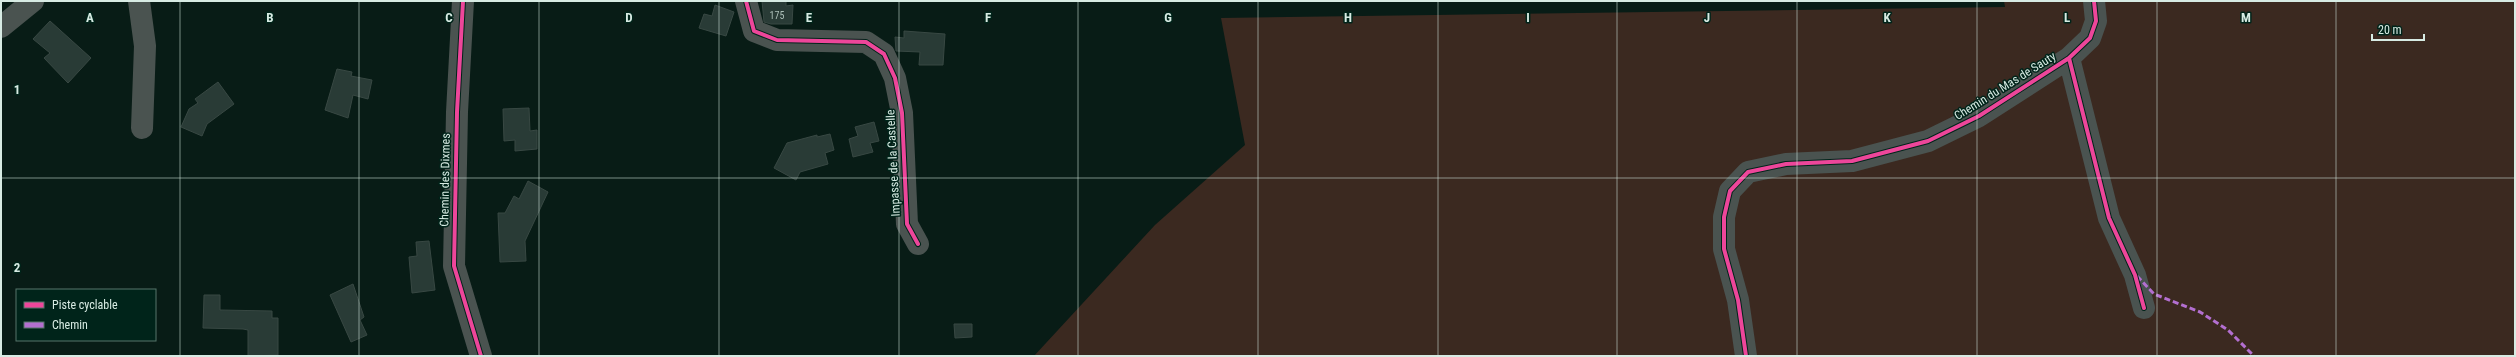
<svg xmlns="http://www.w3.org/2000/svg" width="2516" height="357" viewBox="0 0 2516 357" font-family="'Roboto Condensed',sans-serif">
	<rect width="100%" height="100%" fill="#081c16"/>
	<path fill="#3b2920" d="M2004 1H2515V356H1034L1155 225 1245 145 1221 18 2005 7Z"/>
	<path fill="#293b36" stroke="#384843" d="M762 1H786V6L793 5 792 24H771L764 22Z
		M715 5 734 12 726 36 699 28 704 14 712 16Z
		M50 21 91 58 68 83 44 58 50 53 33 39Z
		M904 31 945 34 943 65H919L920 52 896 51 895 37 904 38Z
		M337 69 352 72 351 76 372 80 368 99 353 95 348 118 325 110Z
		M218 82 234 104 207 124 202 136 181 127 189 109 198 103 195 99Z
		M529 108 530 131 537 130V149L515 151V140L504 141 503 109Z
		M874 122 879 141 870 143 873 152 853 157 849 139 858 136 855 127Z
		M830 134 834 150 825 153 828 164 800 172 796 180 774 168 787 143 817 135V137Z
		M528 181 548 192 525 241 526 261 500 262 498 213H505L514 196 519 199Z
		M429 241 435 290 412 293 409 257 417 256 416 242Z
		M353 284 364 317 360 320 367 335 351 342 330 295Z
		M204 295H220V310L272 311V318H278V355L248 356V330L243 329 203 328Z
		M954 324H972V337L955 338Z"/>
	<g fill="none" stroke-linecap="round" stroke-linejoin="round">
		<path stroke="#4a5350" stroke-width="22" d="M139 1 145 46 142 128
			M463 1 457 112 454 266 481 356
			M746 1 754 31 777 40 866 42 884 54 895 78 902 113 907 224 918 244
			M1 27 33 1
			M2069 58 2109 218 2135 275 2144 308
			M1746 356 1738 300 1724 249V217L1730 191 1748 172 1786 164 1852 161 1928 141 1979 116 2069 58 2090 38 2096 21 2094 1"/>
		<path stroke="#b36fd0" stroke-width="3" stroke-dasharray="6 3" stroke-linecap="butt" d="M2137 276 2154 294 2200 312 2228 330 2254 356"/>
		<defs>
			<path id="cycleway" d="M463 1 457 112 454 266 481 356
				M746 1 754 31 777 40 866 42 884 54 895 78 902 113 907 224 918 244
				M2069 58 2109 218 2135 275 2144 308
				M1746 356 1738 300 1724 249V217L1730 191 1748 172 1786 164 1852 161 1928 141 1979 116 2069 58 2090 38 2096 21 2094 1"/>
		</defs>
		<use href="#cycleway" stroke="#00241a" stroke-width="6"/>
		<use href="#cycleway" stroke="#ed469a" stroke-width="4"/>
	</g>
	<path fill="none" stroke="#d7ebe3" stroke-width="1" stroke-opacity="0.55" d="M180 1V356M359 1V356M539 1V356M719 1V356M899 1V356M1078 1V356M1258 1V356M1438 1V356M1617 1V356M1797 1V356M1977 1V356M2157 1V356M2336 1V356M1 178H2515"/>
	<g text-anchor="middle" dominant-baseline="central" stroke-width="3" stroke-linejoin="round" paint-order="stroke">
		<g font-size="10" fill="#acbfb8">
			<text x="777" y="15">175</text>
		</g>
		<g font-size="12" fill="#d7ebe3" stroke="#00241a">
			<text transform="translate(2005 86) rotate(-32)">Chemin du Mas de Sauty</text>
			<text transform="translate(893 163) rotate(-93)">Impasse de la Castelle</text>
			<text transform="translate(445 180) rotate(-89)">Chemin des Dixmes</text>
		</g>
	</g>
	<g font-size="13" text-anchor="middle" font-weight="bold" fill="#d7ebe3" stroke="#00241a" stroke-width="3" stroke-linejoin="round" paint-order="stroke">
		<text x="90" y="22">A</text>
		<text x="270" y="22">B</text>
		<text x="449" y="22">C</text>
		<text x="629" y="22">D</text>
		<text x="809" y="22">E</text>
		<text x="988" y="22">F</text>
		<text x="1168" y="22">G</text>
		<text x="1348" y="22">H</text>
		<text x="1528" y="22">I</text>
		<text x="1707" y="22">J</text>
		<text x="1887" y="22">K</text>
		<text x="2067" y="22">L</text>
		<text x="2246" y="22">M</text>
		<text x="17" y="94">1</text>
		<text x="17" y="272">2</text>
	</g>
	<rect width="2516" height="357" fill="none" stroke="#d7ebe3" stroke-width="4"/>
	<rect x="16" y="289" width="140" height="52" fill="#00241a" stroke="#56746a"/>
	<rect x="24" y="302" width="20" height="6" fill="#ed469a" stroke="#56746a"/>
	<text x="52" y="309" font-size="12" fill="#d7ebe3">Piste cyclable</text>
	<rect x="24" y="322" width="20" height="6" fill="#b36fd0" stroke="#56746a"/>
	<text x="52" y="329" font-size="12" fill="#d7ebe3">Chemin</text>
	<path d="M2372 34v6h52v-6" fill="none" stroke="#d7ebe3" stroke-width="2"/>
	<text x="2378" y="34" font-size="12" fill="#d7ebe3" stroke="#00241a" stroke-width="3" paint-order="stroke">20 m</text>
</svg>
